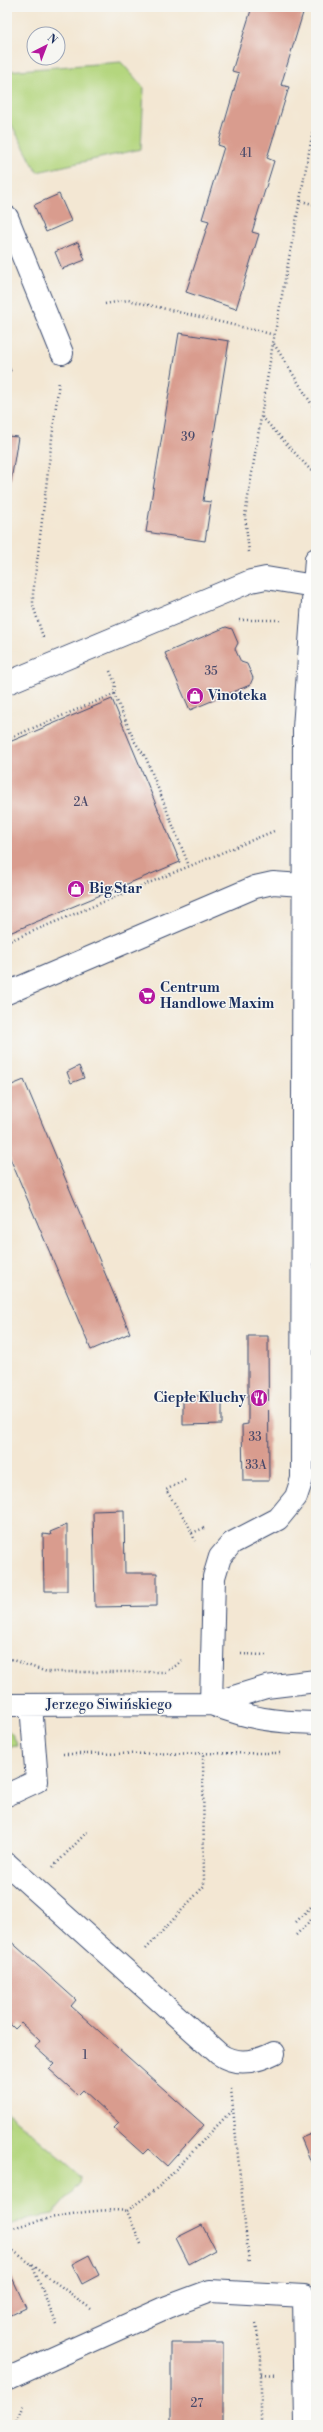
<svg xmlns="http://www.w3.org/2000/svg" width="323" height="2432" viewBox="0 0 323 2432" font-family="'Libre Bodoni',serif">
	<rect width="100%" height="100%" fill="#f6f6f2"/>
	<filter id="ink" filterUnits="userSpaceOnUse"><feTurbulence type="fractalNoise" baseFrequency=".025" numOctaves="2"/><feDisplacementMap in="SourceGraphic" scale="8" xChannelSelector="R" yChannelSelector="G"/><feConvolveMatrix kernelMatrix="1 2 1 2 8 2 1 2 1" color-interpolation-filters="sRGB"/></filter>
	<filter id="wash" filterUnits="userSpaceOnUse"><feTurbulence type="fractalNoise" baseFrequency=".012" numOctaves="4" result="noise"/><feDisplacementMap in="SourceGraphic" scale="16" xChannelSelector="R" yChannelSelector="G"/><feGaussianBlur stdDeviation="0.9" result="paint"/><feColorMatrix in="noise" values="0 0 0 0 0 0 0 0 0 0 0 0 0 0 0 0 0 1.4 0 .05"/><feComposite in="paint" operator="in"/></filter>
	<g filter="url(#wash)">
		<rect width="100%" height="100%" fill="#f3e7d3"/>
		<path fill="#b4d67e" stroke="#68826e" d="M121 62 144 88 141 149 37 172 7 116V71Z
			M7 1729 12 1734 18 1746 7 1747Z
			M7 2112 81 2176 80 2183 53 2214 30 2218 7 2226Z"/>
		<g id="blocks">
			<path fill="#d99c8e" d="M252 7H300L299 12 303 13 281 85 289 87 267 158 274 161 252 232 259 234 236 309 186 292 209 221 202 219 224 147 218 145 239 73 232 71Z
				M59 194 71 221 46 232 34 205Z
				M78 242 85 260 62 269 55 252Z
				M179 333 229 341 203 501 211 502 205 541 146 532Z
				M7 361 11 371 7 373Z
				M7 436 18 437 8 500H7Z
				M226 627 232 629 238 643 235 649 241 662 247 664 253 678 250 685 190 710 165 653Z
				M112 699 180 862 7 934V743Z
				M79 1066 84 1078 71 1083 67 1072Z
				M24 1080 130 1333 91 1350 7 1151V1087Z
				M248 1336H268L269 1481H243L242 1425 248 1424Z
				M183 1396H222V1424L183 1425Z
				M124 1510 125 1573H157V1606L95 1607 93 1511Z
				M67 1525V1591H44L43 1534 51 1535 50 1532Z
				M7 1938 76 2000 71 2006 204 2125 167 2166 148 2149 143 2154 114 2128 119 2123 83 2090 78 2095 49 2069 54 2064 35 2047 40 2041 21 2023 15 2029 7 2021Z
				M316 2132V2174L301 2138Z
				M202 2225 215 2250 189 2264 176 2238Z
				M89 2255 99 2275 82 2284 72 2264Z
				M7 2266 26 2308 7 2317Z
				M171 2343H223V2425H171Z"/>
		</g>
	</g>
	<g filter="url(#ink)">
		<use href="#blocks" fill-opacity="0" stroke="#3b4b70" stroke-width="1"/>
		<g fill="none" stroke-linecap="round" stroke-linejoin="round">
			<defs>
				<path id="minor" d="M7 217 62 353
					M7 683 251 581 266 578 314 586
					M7 993 255 887 273 883 316 886
					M211 1704 214 1577 220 1557 232 1543 278 1519 296 1497 302 1479 304 728 316 559
					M211 1704C251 1719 274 1722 316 1723
					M7 1705 211 1704 266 1687 316 1681
					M7 1795 37 1781 31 1705
					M7 1864 219 2054C236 2066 256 2062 274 2053
					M7 2379 167 2307 210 2291 304 2296 306 2425"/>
			</defs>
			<use href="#minor" stroke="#3b4b70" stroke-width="24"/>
			<path stroke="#3b4b70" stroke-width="2.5" stroke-dasharray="1 3" stroke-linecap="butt" d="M7 177 11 188
				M301 201 316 205
				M105 304 128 300 275 335
				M274 344 316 411
				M262 417 316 476
				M249 552 245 516 273 343 316 115
				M239 620H282
				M43 637 33 605V594L59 381
				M110 671 115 683 114 694
				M7 739 114 694 135 742 146 758 189 866
				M7 942 274 831
				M185 1480 166 1490 188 1524 195 1541
				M192 1533 204 1528
				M241 1654 266 1655
				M7 1658 47 1672H165L177 1665 183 1659
				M63 1754 280 1753
				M53 1867 87 1832
				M296 1922 316 1902
				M296 1935 316 1915
				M146 1949 204 1886 203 1752
				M231 2089 249 2263
				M7 2230C39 2219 94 2207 127 2211
				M141 2244 127 2211 161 2185 232 2110
				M7 2246 91 2309
				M32 2265 57 2325
				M256 2324 261 2357V2425
				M261 2374 276 2375
				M15 2425 23 2405"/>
			<use href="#minor" stroke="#fff" stroke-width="22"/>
		</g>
	</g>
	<defs>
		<symbol id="shop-disc" viewBox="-11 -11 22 22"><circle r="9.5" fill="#b5179e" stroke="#f6f6f2"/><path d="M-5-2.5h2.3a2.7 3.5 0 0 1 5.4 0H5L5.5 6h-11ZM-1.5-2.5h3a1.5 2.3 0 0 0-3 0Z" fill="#fff"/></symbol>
		<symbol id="supermarket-disc" viewBox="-11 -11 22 22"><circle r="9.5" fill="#b5179e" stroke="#f6f6f2"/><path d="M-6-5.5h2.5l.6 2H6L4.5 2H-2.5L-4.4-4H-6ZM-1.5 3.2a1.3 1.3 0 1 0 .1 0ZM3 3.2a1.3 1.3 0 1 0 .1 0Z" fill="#fff"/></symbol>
		<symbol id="restaurant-disc" viewBox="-11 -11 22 22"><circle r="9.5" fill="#b5179e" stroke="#f6f6f2"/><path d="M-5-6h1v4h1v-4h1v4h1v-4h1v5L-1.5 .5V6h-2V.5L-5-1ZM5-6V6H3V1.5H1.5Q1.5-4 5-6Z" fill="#fff"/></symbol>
	</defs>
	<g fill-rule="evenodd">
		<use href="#shop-disc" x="185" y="686" width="20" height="20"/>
		<use href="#shop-disc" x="66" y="879" width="20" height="20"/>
		<use href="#supermarket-disc" x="137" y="986" width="20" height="20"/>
		<use href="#restaurant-disc" x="249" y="1388" width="20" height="20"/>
	</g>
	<g text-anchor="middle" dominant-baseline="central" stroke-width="3" stroke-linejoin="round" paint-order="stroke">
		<g font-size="12" fill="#4a4a6a">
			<text x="246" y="153">41</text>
			<text x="188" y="437">39</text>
			<text x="211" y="671">35</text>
			<text x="81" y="802">2A</text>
			<text x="255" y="1437">33</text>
			<text x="256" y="1465">33A</text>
			<text x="85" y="2055">1</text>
			<text x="197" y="2403">27</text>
		</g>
		<g font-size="14" font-weight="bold" fill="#1b2f5e" stroke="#f6f6f2" text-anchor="start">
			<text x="208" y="696">Vinoteka</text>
			<text x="89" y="889">Big Star</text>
			<text x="160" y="988">Centrum<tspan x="160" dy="16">Handlowe Maxim</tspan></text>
			<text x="246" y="1398" text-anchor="end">Ciepłe Kluchy</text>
		</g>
		<g font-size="14" fill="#1b2f5e" stroke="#f6f6f2">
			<text x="109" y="1705">Jerzego Siwińskiego</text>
		</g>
	</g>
	<rect width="323" height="2432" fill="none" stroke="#f6f6f2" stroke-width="24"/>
	<g transform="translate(46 46) rotate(42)"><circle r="19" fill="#f6f6f2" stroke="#9ea6b7"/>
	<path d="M0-3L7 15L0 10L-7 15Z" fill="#b5179e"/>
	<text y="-6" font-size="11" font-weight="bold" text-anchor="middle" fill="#1b2f5e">N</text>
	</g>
</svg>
